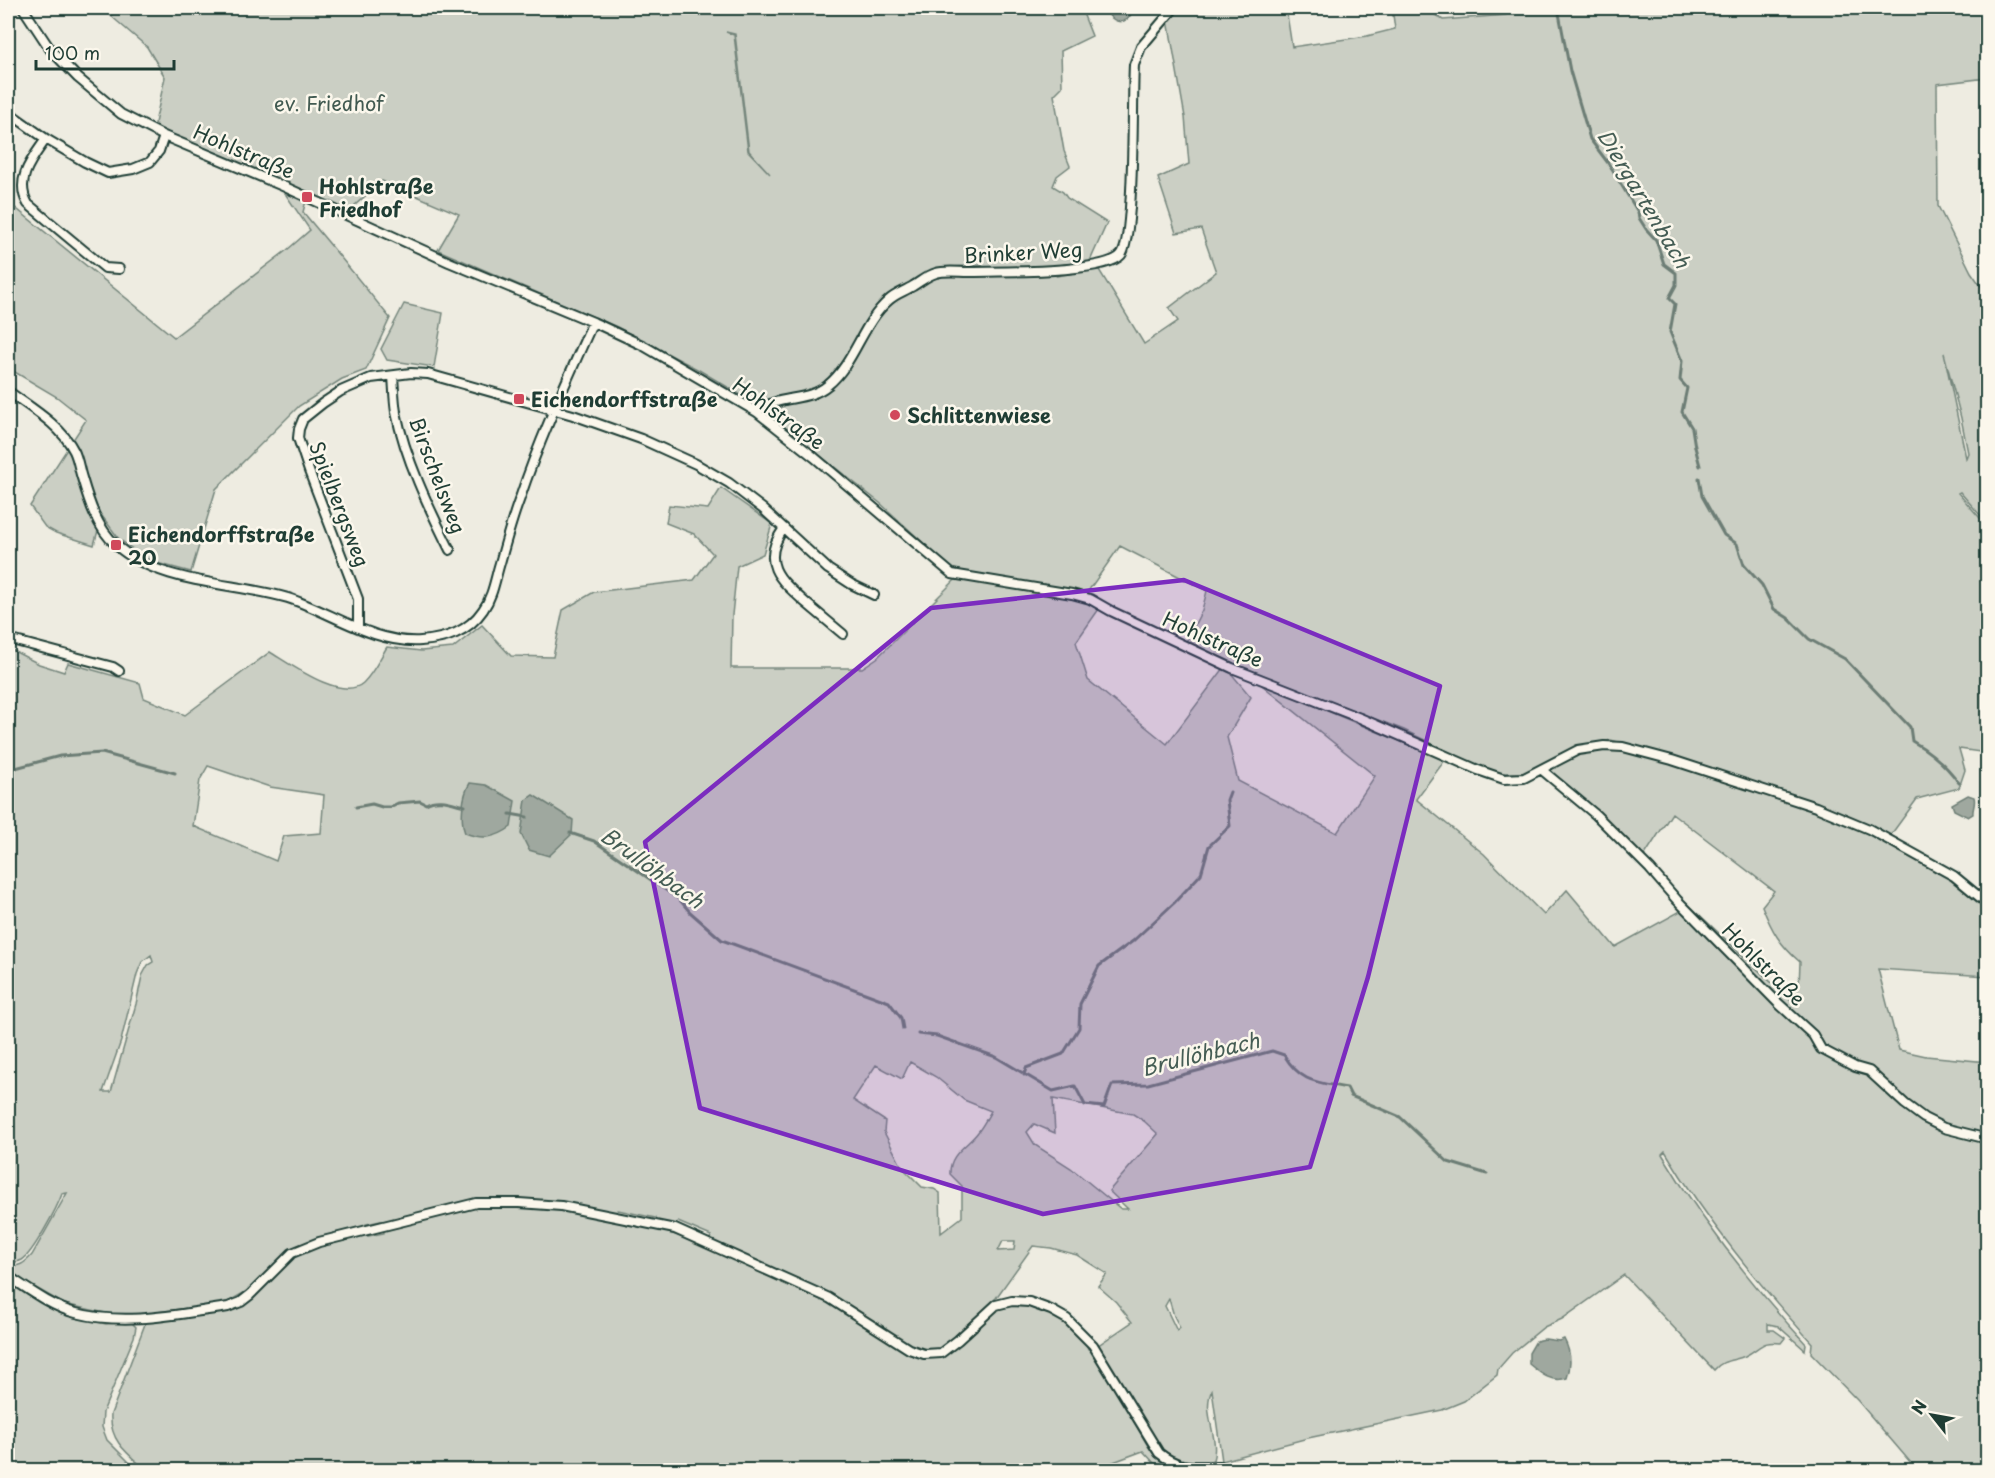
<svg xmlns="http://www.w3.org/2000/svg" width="1995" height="1478" viewBox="0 0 1995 1478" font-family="'Playpen Sans',sans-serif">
	<rect width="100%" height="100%" fill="#eeece1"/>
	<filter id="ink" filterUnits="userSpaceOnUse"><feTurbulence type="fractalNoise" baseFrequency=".0167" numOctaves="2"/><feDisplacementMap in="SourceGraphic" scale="12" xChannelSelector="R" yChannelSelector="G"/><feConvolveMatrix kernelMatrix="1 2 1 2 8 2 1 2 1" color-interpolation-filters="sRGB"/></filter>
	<g filter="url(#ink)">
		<path fill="#cbcfc4" stroke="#75867c" stroke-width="1.5" fill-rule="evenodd" d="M117 8H1081L1092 36 1061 51 1062 87 1054 95 1064 151 1070 166 1057 176 1053 186 1063 192 1067 198 1107 223 1090 261 1086 264H1064L1057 276 1098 268 1144 344 1178 321 1169 308 1216 272 1201 229 1176 233 1158 178 1189 164 1185 117 1168 20 1178 8H1286L1292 47 1367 36 1395 29 1392 8H1424L1443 20 1506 15 1511 8H1987V78L1937 84 1938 206 1971 272 1988 296 1987 523 1960 492 1958 493 1987 526V753L1959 749 1965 770 1959 788 1917 799 1890 836 1852 817 1812 803 1709 768 1611 740 1578 747 1528 773H1492L1404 730 1232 664 1186 642 1202 610 1207 591 1120 546 1086 594 1084 601 1099 609 1076 642 1088 680 1167 744 1224 668 1230 672 1251 697 1227 737 1238 781 1337 833 1375 776 1258 682 1445 760 1416 799 1484 854 1544 915 1567 890 1615 947 1679 912 1687 903 1789 999 1799 987 1800 962C1780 945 1772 931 1762 906L1774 891 1672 813 1643 858 1598 812 1592 810 1547 770 1580 753 1603 749 1624 750 1661 760 1815 810 1871 833 1953 879 1987 906V976L1878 969 1899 1050 1926 1056 1987 1062V1470H1917L1858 1401 1811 1353 1812 1343C1758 1283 1707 1221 1665 1151L1662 1154C1703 1223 1752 1285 1806 1344L1805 1350 1778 1326 1768 1324V1330H1774L1785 1338 1781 1343C1761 1340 1761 1348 1745 1356 1734 1361 1723 1359 1714 1370L1624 1275 1562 1319 1544 1327 1512 1353 1498 1369 1497 1375 1464 1401 1442 1410 1308 1438 1222 1461 1212 1390C1201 1411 1220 1438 1213 1460 1196 1469 1174 1460 1161 1450L1097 1346 1132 1322 1116 1302 1098 1286 1107 1274 1077 1255 1051 1248 1033 1246 996 1298 946 1344 948 1351C960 1340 972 1330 984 1319 988 1316 993 1309 998 1307 1023 1294 1082 1324 1088 1349L1092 1350 1148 1446 1155 1456 1172 1469 1167 1470 1154 1463 1143 1451 1092 1470H146C128 1454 109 1441 111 1414L145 1324 148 1321C183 1316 249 1317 266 1283L261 1277 247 1291 226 1303 142 1314H110L64 1304 8 1272V1266C19 1267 24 1264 32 1255L67 1193 62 1194C57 1208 33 1253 22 1260 17 1263 12 1262 8 1261V648L39 664 64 672 68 663 140 683 144 698 185 715 270 652C290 664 342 702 363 683 373 674 380 658 387 647L421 651 453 648 482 625 511 656 553 657 563 610 594 592 694 580 713 554 694 534 666 523 669 505 708 509 721 488 772 524 763 554 737 566 732 615 731 668H862L877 658 954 581 965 573 953 570 880 503 770 416 769 412 791 403 807 400 829 388 872 324 889 303 936 275 977 273 982 265 936 268 887 297 826 384 806 393 759 402 751 401 699 370 617 327 438 250 459 214 382 181 345 214 307 197 303 212 333 248 390 318 366 370 342 379 299 406 216 489 191 572 149 561 119 539 102 516 94 545 56 533 45 527 30 506 86 420 57 397 8 368V210L13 206 174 337 287 250 310 230 286 195 285 187 164 136 155 123 165 77 147 47 111 16ZM726 32 735 34 749 151 770 174 748 151 734 35ZM1944 353 1961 418 1968 453 1966 458ZM208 766 270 787 324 795 321 833 284 836 276 861 193 826 200 780ZM151 955 153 962 148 965 142 976 136 1004 111 1092H103L121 1041 137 974 142 962ZM910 1062 936 1077 964 1100 991 1111C987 1118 983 1126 978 1132 968 1146 949 1153 950 1174L962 1186V1217L941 1233 940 1193 934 1189 922 1187 902 1167 884 1132 885 1121 853 1100 876 1065 902 1079ZM1053 1099 1133 1114 1144 1121 1158 1134 1109 1191 1128 1209H1121L1071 1168 1035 1145 1027 1132 1034 1124 1055 1133ZM618 1210 656 1218V1229L611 1220ZM381 1221 384 1233 368 1236 366 1224ZM678 1222 711 1236 707 1248 685 1238 666 1232ZM1003 1241H1015L1014 1250 998 1251ZM1169 1299 1174 1316 1180 1328 1177 1331 1165 1306Z
			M404 304 443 313 434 367 387 360 381 349Z
			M8 1281 61 1313 106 1324 131 1322 136 1327 134 1337 103 1412 102 1427 107 1440 137 1470H8Z"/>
		<path fill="#9fa89f" stroke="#6c7d74" stroke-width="1.5" d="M1104 8H1128L1132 13C1123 29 1110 20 1104 8Z
			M470 783 486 785 515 801 511 827C496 838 483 840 465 833 460 820 462 796 470 783Z
			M533 795 573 820 572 834 549 856 529 850 521 834 526 800Z
			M1968 795 1974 797C1976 804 1972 809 1973 814L1968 817 1954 810 1952 804Z
			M1545 1339 1559 1341 1564 1339C1571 1352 1572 1364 1567 1378 1551 1383 1541 1374 1529 1364V1353L1536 1341Z"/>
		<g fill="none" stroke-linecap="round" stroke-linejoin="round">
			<path stroke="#6c7d74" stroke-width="3" d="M1558 8 1570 71 1590 139 1608 163 1638 212 1639 218 1646 229 1656 240 1664 264 1676 273V285L1669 298 1675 304 1670 332 1682 361 1680 380 1687 388 1682 412 1692 428 1695 447 1700 466
				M1699 478 1702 496 1724 535 1737 544 1744 565 1762 585 1774 609 1788 618 1809 639 1845 659 1910 727 1912 741C1931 752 1947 766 1959 783
				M8 770 60 756 102 753 175 773
				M356 807 372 804 382 807H390L398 803 420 801 426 804C438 797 452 803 465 806
				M510 814 527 817
				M570 833 594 841 679 899 690 912 722 940 889 1002 901 1018 903 1029
				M918 1034 937 1036 996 1057 1053 1091 1075 1086 1085 1105 1104 1107 1112 1085 1148 1084 1272 1051 1284 1055C1301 1083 1317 1082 1347 1088L1351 1096 1400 1117 1448 1162 1487 1174
				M1024 1075 1026 1068 1063 1054 1079 1028 1080 1004 1099 966 1133 941 1174 903 1201 874 1209 846 1230 826 1227 800 1230 792"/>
			<defs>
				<path id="minor" d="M23 8 50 49 78 78 121 114 164 136 285 187 449 262 593 322 644 346 757 412 814 457 952 574 1072 594 1090 599 1111 611 1232 668 1360 718 1478 770 1504 779 1524 778 1578 750 1604 746 1623 747 1672 760 1816 807 1869 829 1954 876 1988 904
					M8 112 46 139 85 162 108 173 133 169 150 162 159 151 164 136
					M46 139C32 159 14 180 28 204L105 268 119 269
					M393 376C394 388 394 400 396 412 405 458 429 508 450 550
					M8 391C31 408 61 425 74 451 78 459 79 469 82 478 89 502 97 528 116 545 160 585 234 582 288 598 331 612 374 644 421 641 446 639 468 632 483 610 493 596 495 579 500 563 506 541 512 519 520 498 540 438 567 380 593 322
					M757 412C777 394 807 403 828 385 855 363 862 323 889 300 895 294 905 291 913 286 920 282 928 275 936 273 945 270 959 272 968 272 996 271 1104 274 1121 255 1135 239 1132 95 1134 65L1141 47 1174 8
					M784 528C759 563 780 580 806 603 818 613 830 623 843 634
					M358 627V599L309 471 298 438 299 429 303 419 323 403 341 391 371 378 411 373 428 374 573 415 641 439 696 464 729 483 763 509 828 569 851 584 874 595
					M8 639 113 667 119 671
					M1542 770 1596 815 1650 869 1677 900 1778 1003 1813 1035 1821 1049 1855 1067 1869 1071 1905 1104 1924 1118 1944 1128 1988 1139
					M8 1276C28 1289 52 1307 76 1313 126 1326 178 1314 228 1307L241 1302 250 1295 292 1253 319 1242 476 1203H519L561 1206 675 1229 829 1298 909 1349 924 1354 941 1353 958 1340 996 1305 1012 1301 1029 1302 1051 1310 1067 1319 1093 1345 1159 1453C1180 1470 1195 1466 1220 1466"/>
			</defs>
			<use href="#minor" stroke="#1f3d34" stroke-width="12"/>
			<use href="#minor" stroke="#fbf7ec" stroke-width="8"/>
		</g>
	</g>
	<path fill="#7b2cbf" fill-opacity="0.2" stroke="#7b2cbf" stroke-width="4.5" stroke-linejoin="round" d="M1184 580 1440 686 1368 977 1310 1167 1043 1214 700 1108 645 842 931 608Z"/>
	<g fill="#d1495b" stroke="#fbf7ec" stroke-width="2">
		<rect x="301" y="191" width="12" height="12" rx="3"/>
		<rect x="513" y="393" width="12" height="12" rx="3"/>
		<circle cx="895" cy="415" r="6"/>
		<rect x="110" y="539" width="12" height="12" rx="3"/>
	</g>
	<g text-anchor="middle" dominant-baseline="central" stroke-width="5" stroke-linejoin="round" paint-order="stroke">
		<g font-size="20" fill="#415a51" stroke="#fbf7ec">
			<text x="329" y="103">ev. Friedhof</text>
		</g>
		<g font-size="20" fill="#1f3d34" stroke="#fbf7ec">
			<text transform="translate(244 151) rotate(23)">Hohlstraße</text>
			<text transform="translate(1023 252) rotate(-3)">Brinker Weg</text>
			<text transform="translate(779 413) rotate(36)">Hohlstraße</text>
			<text transform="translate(438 475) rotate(69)">Birschelsweg</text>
			<text transform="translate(340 504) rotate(69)">Spielbergsweg</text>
			<text transform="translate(1213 639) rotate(24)">Hohlstraße</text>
			<text transform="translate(1764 964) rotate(45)">Hohlstraße</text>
		</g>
		<g font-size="20" font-weight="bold" fill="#1f3d34" stroke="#fbf7ec" text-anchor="start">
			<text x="319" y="186">Hohlstraße<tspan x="319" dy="23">Friedhof</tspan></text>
			<text x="531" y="399">Eichendorffstraße</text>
			<text x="907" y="415">Schlittenwiese</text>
			<text x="128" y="534">Eichendorffstraße<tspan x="128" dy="23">20</tspan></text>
		</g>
		<g font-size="21" font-style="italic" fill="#455d54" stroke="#fbf7ec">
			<text transform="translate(1645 198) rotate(59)">Diergartenbach</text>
			<text transform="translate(653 867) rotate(36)">Brullöhbach</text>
			<text transform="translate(1200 1053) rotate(-14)">Brullöhbach</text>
		</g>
	</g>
	<rect width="1995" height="1478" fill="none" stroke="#fbf7ec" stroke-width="30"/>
	<rect x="15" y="15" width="1965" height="1448" fill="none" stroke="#1f3d34" stroke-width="2" filter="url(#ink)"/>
	<g transform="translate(1932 1415) rotate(301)" stroke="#fbf7ec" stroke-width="4.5" paint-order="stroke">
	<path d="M0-4.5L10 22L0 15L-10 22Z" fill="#1f3d34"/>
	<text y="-9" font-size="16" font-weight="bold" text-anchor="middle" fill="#1f3d34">N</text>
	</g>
	<path d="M36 60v9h138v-9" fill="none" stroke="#1f3d34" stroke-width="3"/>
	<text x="45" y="60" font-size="18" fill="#1f3d34" stroke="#fbf7ec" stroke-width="4.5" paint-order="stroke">100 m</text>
</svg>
